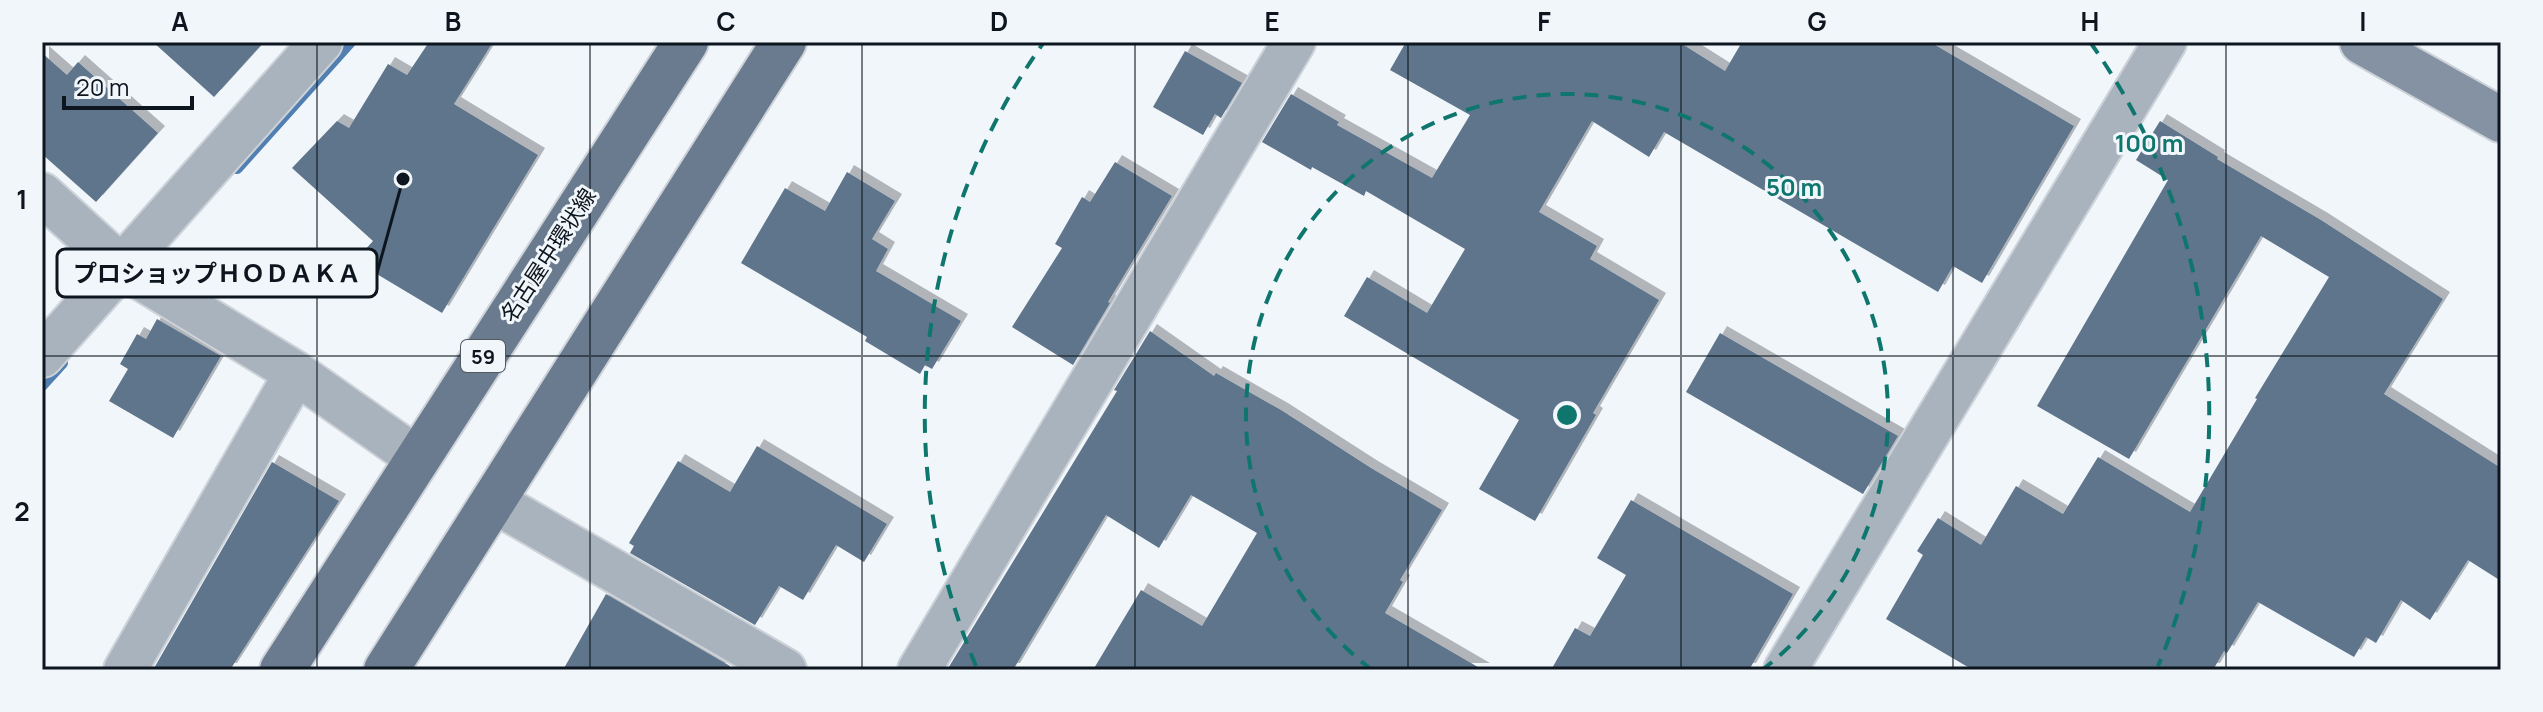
<svg xmlns="http://www.w3.org/2000/svg" width="2543" height="712" viewBox="0 0 2543 712" font-family="Manrope,'Noto Sans JP',sans-serif">
	<defs>
		<filter id="shadow"><feDropShadow dx="7" dy="-7" stdDeviation="0" flood-color="#0004"/></filter>
	</defs>
	<rect width="100%" height="100%" fill="#f1f6fb"/>
	<g fill="none" stroke-linecap="round" stroke-linejoin="round">
		<path stroke="#527fb1" stroke-width="12" d="M237 168 350 42
			M42 385 62 363"/>
	</g>
	<path fill="#5f748b" filter="url(#shadow)" d="M153 42H264L214 97Z
		M429 42H493L454 104 538 155 442 313 355 261 373 241 292 168 337 121 349 128 388 64 407 75Z
		M1406 42H1679L1725 71 1742 42H1930L2074 126 1982 283 1953 266 1938 292 1664 132 1649 157 1592 121 1539 212 1597 246 1590 259 1659 300 1593 413 1596 415 1535 521 1479 489 1519 420 1344 316 1367 277 1427 313 1465 249 1366 191 1364 196 1312 167 1311 170 1262 142 1291 94 1339 122 1337 125 1432 178 1470 115 1390 70Z
		M1185 51 1242 83 1221 118 1215 114 1203 135 1153 107Z
		M42 53 67 75 78 62 158 133 96 202 42 154Z
		M2160 121 2218 157 2217 159 2321 220 2443 299 2384 394 2501 468V581L2468 560 2430 620 2401 600 2376 643 2366 637 2354 657 2258 602 2227 653 2224 651 2213 670H1973L1886 619 1923 555 1917 551 1938 518 1981 545 2016 486 2063 514 2098 457 2190 512 2257 399 2255 398 2329 277 2261 236 2129 459 2037 406 2168 180 2136 160Z
		M1115 162 1172 196 1108 302 1110 303 1073 365 1012 327 1062 248 1055 244 1082 197 1090 202Z
		M847 172 895 201 872 239 888 249 876 271 961 321 932 369 925 365 920 374 865 341 867 337 741 263 785 188 825 211Z
		M157 319 221 356 173 438 109 401 128 369 120 364 137 334 146 339Z
		M1150 331 1214 376 1216 373 1281 410 1371 468 1442 510 1400 580 1403 582 1385 613 1483 670H1093L1141 590 1202 626 1257 533 1191 495 1159 548 1106 515 1013 670H947L1117 391 1114 390Z
		M1720 333 1898 436 1863 494 1686 392Z
		M757 446 887 524 864 562 836 545 803 600 779 586 755 625 630 553 634 546 629 543 678 461 730 492Z
		M272 462 339 501 230 670H153Z
		M1631 500 1793 594 1749 670H1551L1575 628 1590 636 1626 575 1597 558Z
		M606 594 730 666 727 670H563Z"/>
	<g fill="none" stroke-linecap="round" stroke-linejoin="round">
		<defs>
			<path id="street" d="M42 194 122 267 296 373 417 458
				M42 356 321 42
				M493 501 785 670
				M125 670 296 373
				M919 670 1294 42
				M1785 670 2165 42"/>
			<path id="secondary" d="M2362 42 2501 120"/>
			<path id="primary" d="M282 670 686 42
				M386 670 784 42"/>
		</defs>
		<use href="#street" stroke="#cdd2d8" stroke-width="46"/>
		<use href="#secondary" stroke="#cdd2d8" stroke-width="48"/>
		<use href="#primary" stroke="#cdd2d8" stroke-width="48"/>
		<use href="#street" stroke="#a9b3be" stroke-width="42"/>
		<use href="#secondary" stroke="#8492a3" stroke-width="44"/>
		<use href="#primary" stroke="#6a7b8f" stroke-width="44"/>
	</g>
	<path fill="none" stroke="#0d151e" stroke-width="2" stroke-opacity="0.55" d="M317 42V670M590 42V670M862 42V670M1135 42V670M1408 42V670M1681 42V670M1953 42V670M2226 42V670M42 356H2501"/>
	<g fill="none" stroke="#0f766e" stroke-width="4" stroke-dasharray="14 10">
		<path d="M1372 670A321 321 0 1 1 1762 670"/>
		<path d="M976 666A642 642 0 0 1 1044 42M2090 42A642 642 0 0 1 2158 666"/>
	</g>
	<g text-anchor="middle" dominant-baseline="central" stroke-width="6" stroke-linejoin="round" paint-order="stroke">
		<rect fill="#f1f6fb" stroke="#515860" stroke-width="2" x="461" y="340" width="44" height="32" rx="6"/>
		<g font-size="20" font-weight="bold" fill="#0d151e">
			<text x="483" y="356">59</text>
		</g>
		<g font-size="22" fill="#0d151e" stroke="#f1f6fb">
			<text transform="translate(548 255) rotate(-57)">名古屋中環状線</text>
		</g>
	</g>
	<circle cx="1567" cy="415" r="12" fill="#0f766e" stroke="#f1f6fb" stroke-width="4"/>
	<g font-size="24" text-anchor="middle" font-weight="bold" fill="#0f766e" stroke="#f1f6fb" stroke-width="6" stroke-linejoin="round" paint-order="stroke">
		<text x="2149" y="152">100 m</text>
		<text x="1794" y="196">50 m</text>
	</g>
	<path fill="none" stroke="#0d151e" stroke-width="3" d="M403 179L377 273"/>
	<circle fill="#0d151e" stroke="#f1f6fb" stroke-width="3" cx="403" cy="179" r="8"/>
	<rect fill="#f1f6fb" stroke="#0d151e" stroke-width="3" x="57" y="249" width="320" height="48" rx="8"/>
	<g font-size="24" text-anchor="middle" font-weight="bold" fill="#0d151e">
		<text x="217" y="282">プロショップＨＯＤＡＫＡ</text>
	</g>
	<rect width="2543" height="712" fill="none" stroke="#f1f6fb" stroke-width="88"/>
	<path d="M64 96v12h128v-12" fill="none" stroke="#0d151e" stroke-width="4"/>
	<text x="76" y="96" font-size="24" fill="#0d151e" stroke="#f1f6fb" stroke-width="6" paint-order="stroke">20 m</text>
	<rect x="44" y="44" width="2455" height="624" fill="none" stroke="#0d151e" stroke-width="3"/>
	<g font-size="26" text-anchor="middle" font-weight="bold" fill="#0d151e">
		<text x="180" y="31">A</text>
		<text x="453" y="31">B</text>
		<text x="726" y="31">C</text>
		<text x="999" y="31">D</text>
		<text x="1272" y="31">E</text>
		<text x="1544" y="31">F</text>
		<text x="1817" y="31">G</text>
		<text x="2090" y="31">H</text>
		<text x="2363" y="31">I</text>
		<text x="22" y="209">1</text>
		<text x="22" y="521">2</text>
	</g>
</svg>
